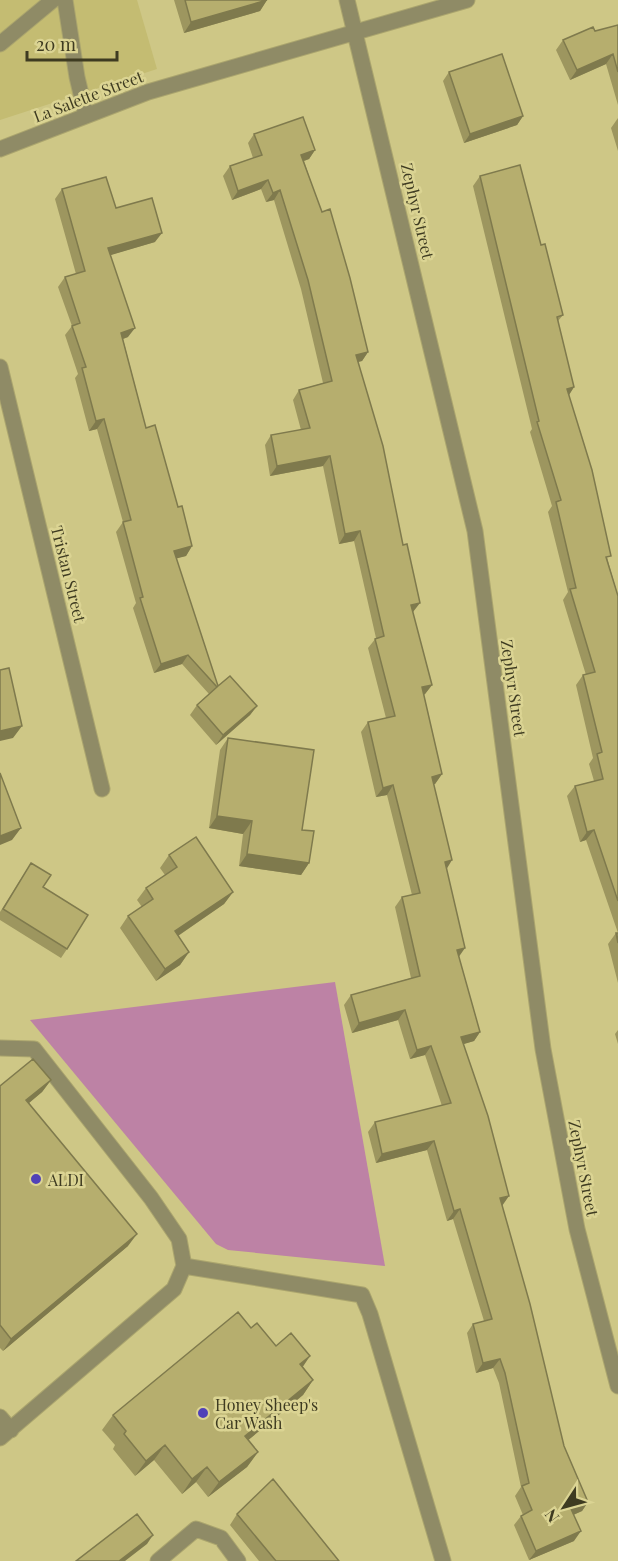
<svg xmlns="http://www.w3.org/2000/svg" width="618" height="1561" viewBox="0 0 618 1561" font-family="'Playfair Display',serif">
	<rect width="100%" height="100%" fill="#cec786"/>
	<path fill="#c4bc72" d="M0 0H137L157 69 0 120Z"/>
	<path fill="#bd82a5" d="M335 982 385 1266 228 1250 216 1244 30 1020Z"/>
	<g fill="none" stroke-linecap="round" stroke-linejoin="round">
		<defs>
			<path id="minor" d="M65 0 77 77 86 115
				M347 0 475 531 543 1049 577 1229 618 1386
				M0 44 53 0
				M0 149 148 92 467 0
				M0 367 102 789
				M0 1048 34 1049 151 1198 179 1239 184 1266 174 1289 0 1438
				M184 1266 362 1295 370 1314 443 1561
				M0 1417 11 1430
				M158 1561 196 1529 221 1538 238 1561"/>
		</defs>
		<use href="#minor" stroke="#aba56e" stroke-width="17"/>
		<use href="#minor" stroke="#8f8b66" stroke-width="15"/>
	</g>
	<path fill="#9d965f" d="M174 0H267L260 11 184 33Z
		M618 25V105L606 64 570 80 556 50 563 40Z
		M449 72 523 116 517 125 464 143 443 81Z
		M618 118V151L611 128Z
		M254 134 315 150 309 159 304 161 368 352 362 361 358 362 413 613 432 685 425 694 424 695 442 774 435 784H434L459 957 480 1032 474 1041 463 1044 502 1206 564 1446 588 1502 582 1511 573 1515 574 1541 529 1560 514 1525 521 1516 523 1515 515 1496 521 1487 499 1383 493 1368 476 1373 467 1333 473 1324 484 1321 453 1219 447 1221 427 1150 376 1163 368 1132 375 1122 442 1106 425 1055 410 1059 398 1020 352 1033 344 1005 351 995 411 978 395 907 402 897 412 895 387 795 376 797 361 732 368 722 386 718 368 648 376 638 354 541 339 544 323 466 270 476 265 445 271 435 301 430 293 400 299 390 323 383 301 289 274 200 266 202 261 189 232 200 223 176 230 166 253 158 248 143Z
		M480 176 541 245 563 315 558 321 574 387 569 395 608 561 618 596V933L586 840 580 842 567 796 575 786 594 781 589 764 593 758 576 685 583 675H586L563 600 568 592 548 512 552 506 530 432 532 429 473 186Z
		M62 189 116 208 155 242 110 255 128 337 123 339 146 428 192 546 186 556 176 558 218 686 257 706 250 715 216 745 190 715 197 705 209 694 182 664 154 673 133 608 136 603 116 532 123 522 97 429 89 431 75 378 78 374 65 335 72 326 58 287 65 277 76 274 55 199Z
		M228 738 302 830 309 863 301 875 239 866 243 834 209 828 220 750Z
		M169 855 233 892 224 904 178 936 189 952 180 965 156 981 120 928 128 916 142 907 137 900 146 888 165 875 160 868Z
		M31 863 43 887 67 949 61 958 0 920V912Z
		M616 933H618V983L608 944Z
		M618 1030V1044L615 1034Z
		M51 1080 42 1092 29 1103 128 1246 3 1351 0 1348V1086Z
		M251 1328 303 1367 313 1380 303 1395 248 1440 258 1452 247 1467 208 1497 196 1482 182 1494 154 1460 135 1476 113 1449 115 1445 102 1430 113 1415Z
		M237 1514 339 1561H259L230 1525Z"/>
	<path fill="#7f7a4d" d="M267 0 260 11 184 33 191 22Z
		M613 54 606 64 570 80 577 70Z
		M523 116 517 125 464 143 470 134Z
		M315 150 309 159 295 164 301 155Z
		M268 180 261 189 232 200 238 191Z
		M280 190 274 200 266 202 273 193Z
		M162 233 155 242 101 258 108 248Z
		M135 328 128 337 114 342 121 333Z
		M368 352 362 361 349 364 356 355Z
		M574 387 567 398V389Z
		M104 419 97 429 89 431 96 421Z
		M330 456 323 466 270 476 277 466Z
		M360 531 354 541 339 544 345 534Z
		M192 546 186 556 167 561 174 551Z
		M420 603 413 612 404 614 411 605Z
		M188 655 182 664 154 673 161 664Z
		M432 685 425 694 415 697 422 687Z
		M257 706 250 715 216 745 223 735Z
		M22 726 13 738 0 741V731Z
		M442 774 435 784 425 786 432 777Z
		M393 785 387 795 376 797 383 788Z
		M217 816 252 821 243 834 209 828Z
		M21 828 12 840 0 845V836Z
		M594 830 586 840 580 842 587 832Z
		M247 854 309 863 301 875 239 866Z
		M452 860 446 870 445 862Z
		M233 892 224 904 166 944 175 931Z
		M465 948 458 958 457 950Z
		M189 952 180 965 156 981 165 969Z
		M405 1010 398 1020 352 1033 359 1023Z
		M480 1032 474 1041 454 1047 461 1037Z
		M431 1046 425 1055 410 1059 417 1050Z
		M51 1080 42 1092 17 1113 26 1100Z
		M434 1141 427 1150 376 1163 382 1154Z
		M509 1196 502 1206 500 1198Z
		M460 1209 453 1219 447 1221 454 1211Z
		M137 1234 128 1246 3 1351 11 1339Z
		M310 1356 300 1371V1364Z
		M500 1359 493 1368 476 1373 483 1363Z
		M313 1380 303 1395 235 1451 245 1436Z
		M165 1445 154 1460 135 1476 146 1461Z
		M258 1452 247 1467 208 1497 219 1482Z
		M207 1467 196 1482 182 1494 192 1479Z
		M588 1502 582 1511 564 1519 571 1509Z
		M581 1531 574 1541 529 1560 536 1551Z
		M153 1535 147 1544 125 1561H119Z"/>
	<path fill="#b6ae6e" stroke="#7f7a4d" stroke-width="1.5" d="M185 0H267L191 22Z
		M618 25V72L613 54 577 70 563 40 593 27 595 31Z
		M502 54 523 116 470 134 449 72Z
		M303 117 315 150 301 155 322 212 330 209 350 278 368 352 356 355 383 446 403 545 407 544 420 603 411 605 432 685 422 687 442 774 432 777 452 860 445 862 465 948 457 950 480 1032 461 1037 488 1116 509 1196 500 1198 530 1304 564 1446 588 1502 571 1509 581 1531 536 1551 521 1516 532 1510 522 1486 529 1483 505 1373 500 1359 483 1363 473 1324 492 1319 460 1209 454 1211 434 1141 382 1154 375 1122 451 1103 431 1046 417 1050 405 1010 359 1023 351 995 420 976 402 897 420 893 393 785 383 788 368 722 395 716 375 639 384 636 360 531 345 534 330 456 277 466 271 435 310 428 299 390 332 381 308 280 280 190 273 193 268 180 238 191 230 166 262 155 254 134Z
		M520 165 541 245 545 244 563 315 557 317 574 387 567 389 592 470 611 556 606 557 618 596V901L594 830 587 832 575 786 603 779 597 754 602 752 583 675 595 672 570 589 576 588 556 502 561 500 537 422 539 421 480 176Z
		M106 177 116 208 152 198 162 233 108 248 135 328 121 333 146 428 155 425 178 507 182 506 192 546 174 551 218 686 230 676 257 706 223 735 197 705 217 687 188 655 161 664 140 598 143 597 123 522 131 520 104 419 96 421 82 368 86 367 72 326 80 323 65 277 85 271 62 189Z
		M9 668 22 726 0 731V670Z
		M228 738 314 750 302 830 314 831 309 863 247 854 252 821 217 816Z
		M0 773 21 828 0 836Z
		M196 837 233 892 175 931 189 952 165 969 128 916 153 899 146 888 177 867 169 855Z
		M31 863 51 875 43 887 88 915 67 949 3 909Z
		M616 933H618V943Z
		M33 1059 51 1080 26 1100 137 1234 11 1339 0 1325V1086Z
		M238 1312 251 1328 257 1323 276 1346 291 1333 310 1356 300 1364 313 1380 245 1436 258 1452 219 1482 207 1467 192 1479 165 1445 146 1461 124 1434 126 1431 113 1415Z
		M273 1479 339 1561H276L237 1514Z
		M137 1514 153 1535 119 1561H76Z"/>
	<g fill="#5041b8" stroke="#dbd493" stroke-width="2">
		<circle cx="36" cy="1179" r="6"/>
		<circle cx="203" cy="1413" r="6"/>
	</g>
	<g text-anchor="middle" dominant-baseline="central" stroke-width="5" stroke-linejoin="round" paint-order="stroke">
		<g font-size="16" fill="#3e3b21" stroke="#dbd493">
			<text transform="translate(88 96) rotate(-21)">La Salette Street</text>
			<text transform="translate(418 211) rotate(77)">Zephyr Street</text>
			<text transform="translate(69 574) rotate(76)">Tristan Street</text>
			<text transform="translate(514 688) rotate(82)">Zephyr Street</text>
			<text transform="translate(584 1168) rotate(79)">Zephyr Street</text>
		</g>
		<g font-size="16" fill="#3e3b21" stroke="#dbd493" text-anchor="start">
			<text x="48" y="1179">ALDI</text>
			<text x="215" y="1404">Honey Sheep's<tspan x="215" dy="18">Car Wash</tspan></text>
		</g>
	</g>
	<g transform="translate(564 1507) rotate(234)" stroke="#dbd493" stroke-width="4.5" paint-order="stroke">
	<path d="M0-4.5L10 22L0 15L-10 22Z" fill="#3e3b21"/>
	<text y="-9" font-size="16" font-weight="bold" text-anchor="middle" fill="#3e3b21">N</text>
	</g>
	<path d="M27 51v9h90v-9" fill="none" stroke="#3e3b21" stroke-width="3"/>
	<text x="36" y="51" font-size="18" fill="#3e3b21" stroke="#dbd493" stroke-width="4.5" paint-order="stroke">20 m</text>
</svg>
